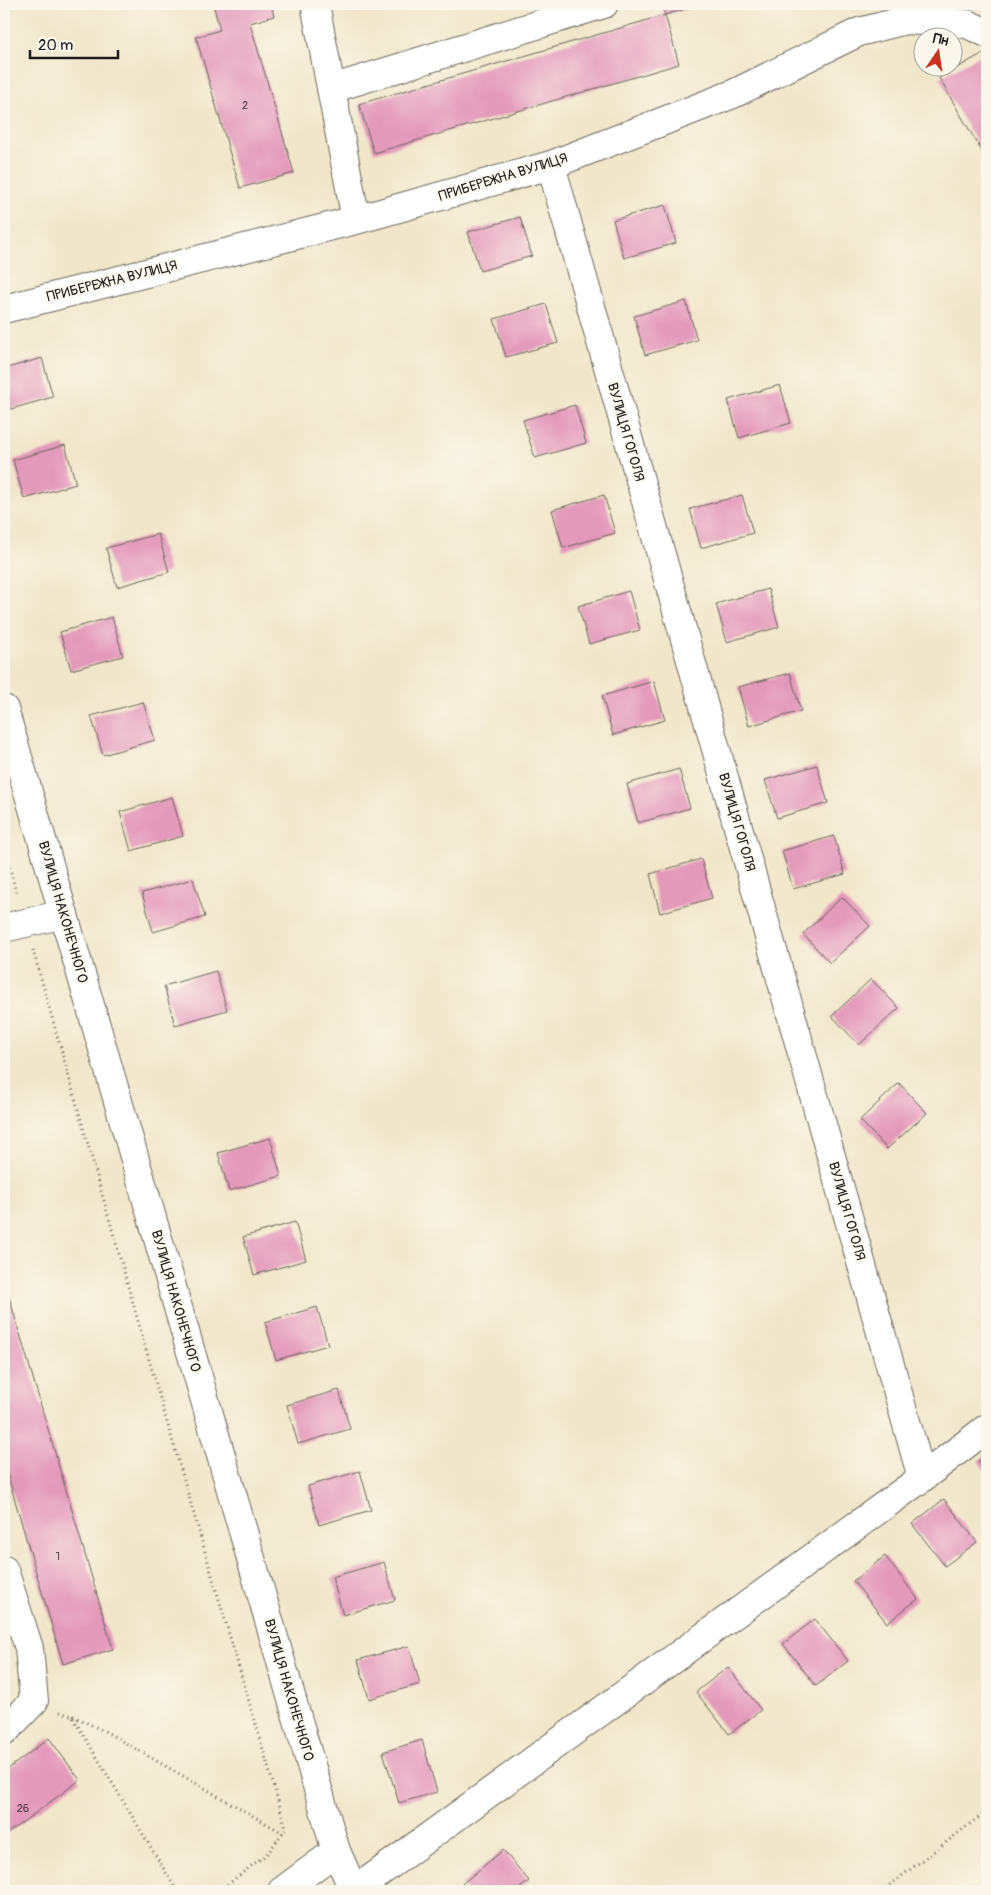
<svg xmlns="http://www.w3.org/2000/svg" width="991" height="1895" viewBox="0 0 991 1895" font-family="Pangolin,sans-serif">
	<rect width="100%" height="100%" fill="#fbf7ec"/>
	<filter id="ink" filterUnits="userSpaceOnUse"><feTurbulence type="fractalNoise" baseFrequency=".02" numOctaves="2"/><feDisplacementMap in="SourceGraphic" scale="10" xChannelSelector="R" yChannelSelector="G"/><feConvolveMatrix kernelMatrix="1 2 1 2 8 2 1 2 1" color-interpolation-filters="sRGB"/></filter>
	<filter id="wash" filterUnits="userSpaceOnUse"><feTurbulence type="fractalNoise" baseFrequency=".0096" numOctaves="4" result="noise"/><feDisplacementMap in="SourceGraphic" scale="20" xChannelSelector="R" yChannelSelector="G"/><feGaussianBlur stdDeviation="1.12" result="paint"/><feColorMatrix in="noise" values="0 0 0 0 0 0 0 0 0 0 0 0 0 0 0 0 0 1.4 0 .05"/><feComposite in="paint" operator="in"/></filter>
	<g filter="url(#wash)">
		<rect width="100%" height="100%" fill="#f1e6ca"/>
		<g id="blocks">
			<path fill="#e399ba" d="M213 4H271L274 16 250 23 294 173 240 188 196 37 220 30Z
				M661 4H702L665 15 679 64 374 153 359 104 665 15Z
				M987 51V160L939 78Z
				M665 205 676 243 624 258 613 220Z
				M520 217 532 256 480 271 468 232Z
				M686 301 697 340 645 355 634 316Z
				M546 304 558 343 506 357 494 319Z
				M42 358 53 397 4 411V369Z
				M780 385 791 423 739 438 728 400Z
				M575 405 586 443 535 458 523 420Z
				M65 445 76 484 24 499 13 460Z
				M604 495 615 533 563 548 552 510Z
				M742 495 753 533 701 548 690 509Z
				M158 534 169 572 117 587 106 548Z
				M768 589 779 627 727 642 716 604Z
				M629 591 640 630 589 644 578 606Z
				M112 617 123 656 71 670 60 632Z
				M790 673 801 711 749 726 738 687Z
				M654 681 665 720 613 735 602 696Z
				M143 702 155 740 103 755 91 716Z
				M817 765 828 803 777 818 765 780Z
				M679 769 690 808 638 823 627 784Z
				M172 797 183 836 131 851 120 812Z
				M834 836 845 874 793 889 782 851Z
				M701 859 712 898 660 913 650 874Z
				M193 879 205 917 153 932 142 893Z
				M842 897 870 926 830 963 803 934Z
				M216 971 227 1010 175 1025 164 986Z
				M871 979 899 1008 859 1045 832 1016Z
				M899 1083 927 1113 887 1149 860 1120Z
				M270 1138 281 1176 229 1191 218 1153Z
				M295 1222 306 1260 254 1275 243 1237Z
				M4 1280 113 1649 63 1664 4 1463Z
				M317 1307 328 1345 276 1360 265 1322Z
				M339 1390 350 1429 298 1444 287 1405Z
				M987 1454V1473L978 1461Z
				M360 1471 371 1510 319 1525 308 1486Z
				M944 1499 977 1542 945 1566 912 1524Z
				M885 1556 918 1599 887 1623 853 1581Z
				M384 1562 395 1600 343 1615 332 1577Z
				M815 1619 848 1661 816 1686 783 1644Z
				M409 1646 420 1684 369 1699 358 1660Z
				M728 1667 761 1710 729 1734 696 1692Z
				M49 1738 80 1780 4 1836V1772Z
				M422 1740 437 1792 399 1803 383 1752Z
				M503 1850 529 1881 516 1891H467L462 1884Z"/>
		</g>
	</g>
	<g filter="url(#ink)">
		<use href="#blocks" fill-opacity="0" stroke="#676359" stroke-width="1"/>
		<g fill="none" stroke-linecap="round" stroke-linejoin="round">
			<defs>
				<path id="minor" d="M315 4 356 220
					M331 89 604 4
					M551 165 922 1478
					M4 309 356 220 551 165 733 94 859 32 906 20 967 24 987 33
					M4 709 336 1851 354 1891
					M4 928 64 914
					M4 1570 29 1648 34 1701 4 1732
					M282 1891 336 1851
					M354 1891 922 1478 987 1428"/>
			</defs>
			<use href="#minor" stroke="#676359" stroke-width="30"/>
			<path stroke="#676359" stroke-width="3" stroke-dasharray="1 4" stroke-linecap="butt" d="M4 848 17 895
				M33 950 157 1388 286 1828 268 1853 219 1891
				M60 1712 72 1716 177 1891
				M73 1716 106 1732 283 1833
				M882 1891 987 1811"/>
			<use href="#minor" stroke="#fff" stroke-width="28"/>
		</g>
	</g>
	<g text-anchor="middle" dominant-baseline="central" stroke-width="4" stroke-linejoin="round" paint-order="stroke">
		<g font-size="11" fill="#4e3b44">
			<text x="245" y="105">2</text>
			<text x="58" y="1556">1</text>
			<text x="23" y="1808">26</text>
		</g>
		<g font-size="14" fill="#1c1c1c" stroke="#fbf7ec">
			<text transform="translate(503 177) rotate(-17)">ПРИБЕРЕЖНА ВУЛИЦЯ</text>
			<text transform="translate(112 281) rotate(-14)">ПРИБЕРЕЖНА ВУЛИЦЯ</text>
			<text transform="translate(626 432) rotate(74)">ВУЛИЦЯ ГОГОЛЯ</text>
			<text transform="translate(737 822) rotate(74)">ВУЛИЦЯ ГОГОЛЯ</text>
			<text transform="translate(63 912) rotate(74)">ВУЛИЦЯ НАКОНЕЧНОГО</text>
			<text transform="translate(847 1211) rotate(74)">ВУЛИЦЯ ГОГОЛЯ</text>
			<text transform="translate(176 1301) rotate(74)">ВУЛИЦЯ НАКОНЕЧНОГО</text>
			<text transform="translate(289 1690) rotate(74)">ВУЛИЦЯ НАКОНЕЧНОГО</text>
		</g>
	</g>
	<rect width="991" height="1895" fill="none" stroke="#fbf7ec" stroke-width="20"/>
	<g transform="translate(938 52) rotate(13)"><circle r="24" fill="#fbf7ec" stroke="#a29f99"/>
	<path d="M0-4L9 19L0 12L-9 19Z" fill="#c8321e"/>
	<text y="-8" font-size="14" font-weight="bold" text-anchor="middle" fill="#1c1c1c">Пн</text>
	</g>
	<path d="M30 50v8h88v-8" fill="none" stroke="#1c1c1c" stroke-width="2.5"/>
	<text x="38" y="50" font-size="15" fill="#1c1c1c" stroke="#fbf7ec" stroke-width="4" paint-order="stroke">20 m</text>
</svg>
